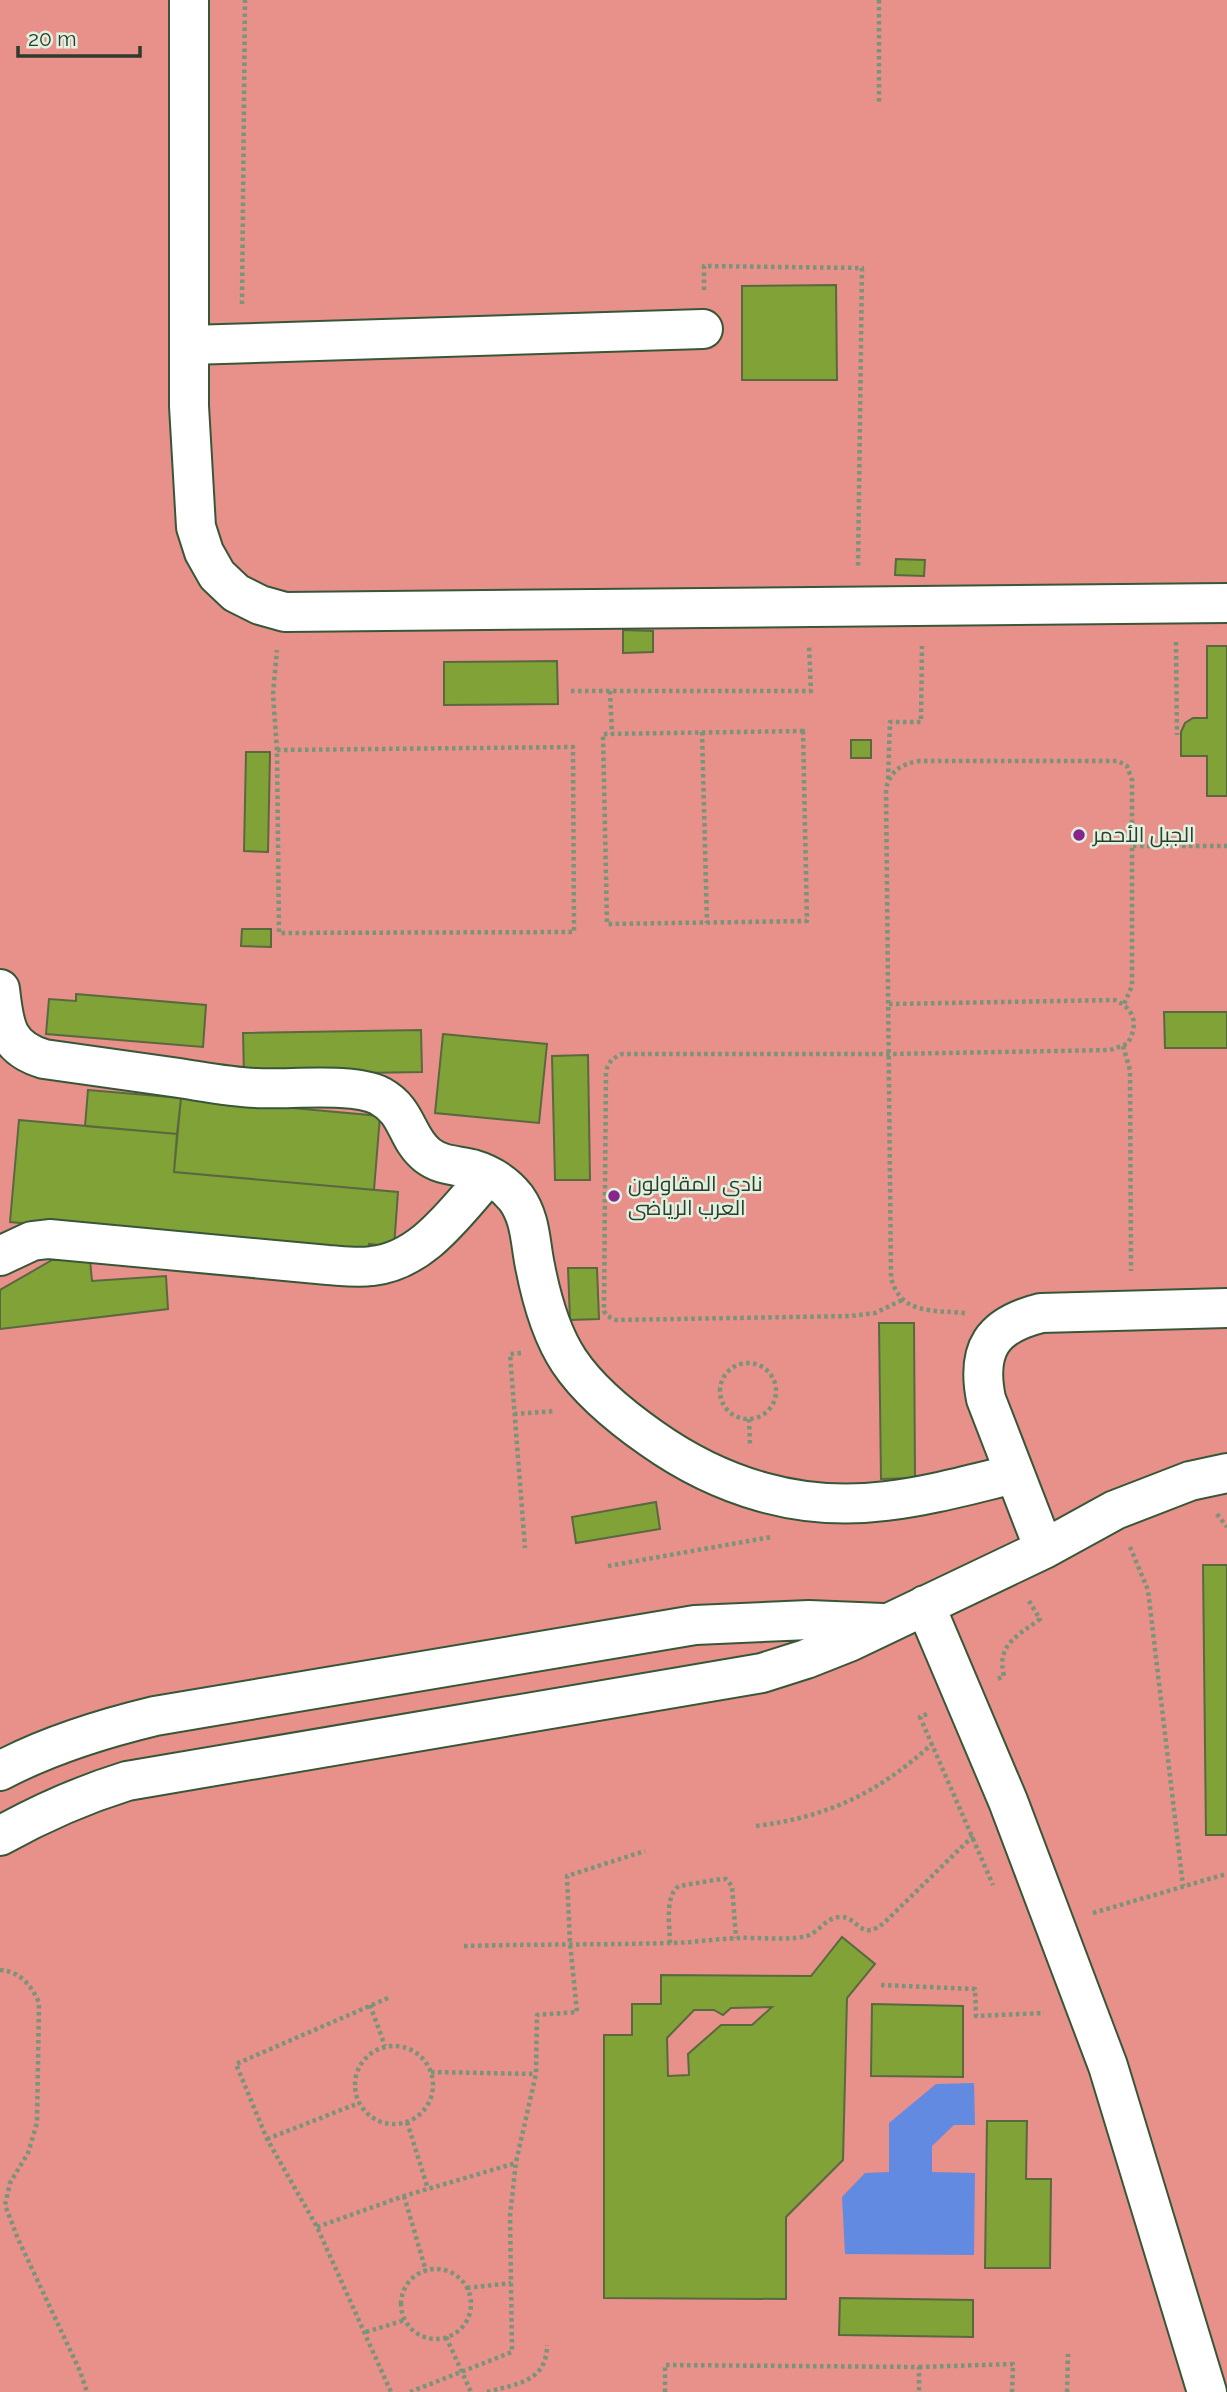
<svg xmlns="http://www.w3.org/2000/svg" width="1227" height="2392" viewBox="0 0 1227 2392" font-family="Raleway,Cairo,sans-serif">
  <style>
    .green { fill: #e8908a }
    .water { fill: #638ae1 }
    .building { fill: #81a237; stroke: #5a6840; stroke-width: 2; fill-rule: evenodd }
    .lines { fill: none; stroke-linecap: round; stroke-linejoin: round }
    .minor-casing { stroke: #375738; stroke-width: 42 }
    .path { stroke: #799479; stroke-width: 4.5; stroke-dasharray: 3.5 3.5; stroke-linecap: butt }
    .minor { stroke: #fff; stroke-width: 38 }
    .poi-dot { fill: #86258e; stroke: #e0f2df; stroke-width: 2.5 }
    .labels { text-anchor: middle; stroke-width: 5; stroke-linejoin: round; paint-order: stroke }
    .poi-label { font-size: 21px; fill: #2d3b2d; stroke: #e0f2df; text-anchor: start }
  </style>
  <rect width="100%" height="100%" fill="#b3d7b2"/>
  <path class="green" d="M 0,0 L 1227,0 L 1227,2392 L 0,2392 Z"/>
  <path class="water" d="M 974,2083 L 975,2125 L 954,2125 L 932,2146 L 932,2172 L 975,2173 L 974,2255 L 845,2254 L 842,2197 L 865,2173 L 889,2172 L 889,2123 L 936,2084 Z"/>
  <path class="building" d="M 836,285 L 837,380 L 742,380 L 742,286 Z
    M 896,559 L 925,560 L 924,576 L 895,575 Z
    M 623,630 L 653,631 L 653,652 L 623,653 Z
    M 1207,646 L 1227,646 L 1227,796 L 1207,796 L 1207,756 L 1181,756 L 1181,732 L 1185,723 L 1193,718 L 1207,718 Z
    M 557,661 L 558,704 L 444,705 L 444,662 Z
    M 851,740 L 871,740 L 871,758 L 851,758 Z
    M 246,752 L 270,752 L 268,852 L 244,851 Z
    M 242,929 L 271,929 L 271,947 L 241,946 Z
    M 76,994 L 206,1005 L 203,1047 L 46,1034 L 49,999 L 76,1001 Z
    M 1164,1012 L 1227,1012 L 1227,1048 L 1165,1048 Z
    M 421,1030 L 422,1072 L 244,1075 L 243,1033 Z
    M 443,1034 L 547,1044 L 539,1123 L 435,1113 Z
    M 588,1055 L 590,1180 L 555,1180 L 552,1056 Z
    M 88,1090 L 181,1098 L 177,1134 L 85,1126 Z
    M 181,1098 L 380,1116 L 374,1190 L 174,1172 Z
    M 19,1120 L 177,1134 L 174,1172 L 398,1192 L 394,1247 L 369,1244 L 369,1254 L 10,1222 Z
    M 52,1260 L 90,1260 L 92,1281 L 166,1276 L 168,1309 L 0,1329 L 0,1290 Z
    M 568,1268 L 597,1268 L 599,1319 L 570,1320 Z
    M 879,1323 L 914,1323 L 915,1478 L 881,1479 Z
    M 656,1502 L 660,1529 L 576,1543 L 572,1517 Z
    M 1203,1565 L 1227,1565 L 1227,1835 L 1206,1835 Z
    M 842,1937 L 875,1964 L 847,1998 L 843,2160 L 786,2217 L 786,2299 L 604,2298 L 604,2035 L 632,2035 L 632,2004 L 661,2004 L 661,1975 L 811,1976 ZM 772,2007 L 752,2025 L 721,2025 L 688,2054 L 689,2075 L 668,2076 L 667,2038 L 694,2010 L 714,2010 L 723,2015 L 731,2008 Z
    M 872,2004 L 963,2006 L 963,2077 L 871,2076 Z
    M 987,2121 L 1027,2121 L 1026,2179 L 1051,2179 L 1050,2268 L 985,2268 Z
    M 840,2298 L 973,2300 L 973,2337 L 839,2335 Z"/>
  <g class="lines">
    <defs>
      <path id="minor" d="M 189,0 L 189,406 L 196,527 L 204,552 L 217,575 L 236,593 L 260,605 L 285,612 L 1227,603
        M 189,345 L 703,329
        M 0,989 C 4,1025 6,1048 44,1059 C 89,1065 134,1072 179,1078 C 205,1082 230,1087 256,1088 C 288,1090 353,1082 380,1096 C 409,1112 405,1137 427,1155 C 441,1166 456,1165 472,1169 C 489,1174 505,1184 516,1198 C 531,1219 530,1242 535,1266 C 541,1297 551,1334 569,1361 C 589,1391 621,1417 651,1438 C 720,1487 800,1512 886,1501 C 929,1496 972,1484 1014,1474
        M 0,1256 L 32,1241 L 49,1239 L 328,1265 C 343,1266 357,1268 372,1266 C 423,1261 456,1211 488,1176
        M 1044,1549 L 986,1399 C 976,1349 992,1325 1041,1313 L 1227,1308
        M 925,1605 L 1008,1801 L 1108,2066 L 1207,2392
        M 0,1771 C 49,1745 101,1729 155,1716 L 695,1625 L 809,1620 L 883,1623
        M 0,1836 C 41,1813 82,1795 127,1781 L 762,1673 L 806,1659 L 849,1642 L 1044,1549 L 1115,1510 L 1190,1481 L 1227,1473"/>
    </defs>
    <use href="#minor" class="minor-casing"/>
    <path class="path" d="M 879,0 L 879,103
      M 704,290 L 704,266 L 862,268 L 858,568
      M 242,304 L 245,0
      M 1176,642 L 1177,735
      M 571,691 L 811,691 L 809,645
      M 610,691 L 612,734
      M 803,731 L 807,921 L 607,924 L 603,734 Z
      M 702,732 L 707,923
      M 277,750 L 573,747 L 574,932 L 279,933 L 277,750 L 273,694 L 277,650
      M 888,779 L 890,722 L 921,722 L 922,646
      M 1133,846 L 1227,846
      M 889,1004 L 1115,1000 C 1135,1009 1139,1026 1127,1044 L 1110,1050 L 890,1054 L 622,1054 C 613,1058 609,1061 606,1071 L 604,1311 L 607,1316 L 616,1320 L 851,1316 L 875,1313 L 902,1300
      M 1123,1046 L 1130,1070 L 1131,1271
      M 965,1313 C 933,1310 901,1315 891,1278 L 886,789 C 890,771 901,764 919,761 L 1118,761 L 1127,766 L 1132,780 L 1132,986 L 1124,1004
      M 521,1353 L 510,1354 L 525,1548
      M720 1391a28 28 0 1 1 56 0a28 28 0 1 1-56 0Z
      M 514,1414 L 555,1411
      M 749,1419 L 750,1445
      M 1217,1514 L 1227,1527
      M 1130,1547 L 1148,1590 L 1183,1886
      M 608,1566 L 771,1537
      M 998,1679 L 1004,1676 C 996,1644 1018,1636 1040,1619 L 1029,1601
      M 927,1714 L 920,1717 L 993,1885
      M 756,1826 C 828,1817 878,1793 932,1744
      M 1093,1913 L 1226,1874
      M 670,1943 C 670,1927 664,1896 679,1886 L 721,1879 L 726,1879 L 732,1886 L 736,1938
      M 464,1946 C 532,1944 600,1945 668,1943 C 691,1943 714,1939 737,1938 C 758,1937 788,1941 807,1936 C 819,1932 826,1918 839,1917 C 859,1915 859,1944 885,1922 L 973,1836
      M 0,1970 C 20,1971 32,1986 39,2003 L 37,2123 L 28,2153 L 10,2183 L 5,2205 L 18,2239 L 80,2371 L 87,2392
      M 881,1985 L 975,1989 L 976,2016 L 1044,2013
      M 388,1998 L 236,2064 L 267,2139 L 317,2227 L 391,2392
      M 370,2005 L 385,2046
      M355 2085a39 39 0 1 1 78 0a39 39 0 1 1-78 0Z
      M 431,2072 L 536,2074
      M 407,2122 L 428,2189
      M 267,2139 L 359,2103
      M 404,2196 L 426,2271
      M 317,2227 L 404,2196 L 516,2163
      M401 2304a35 35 0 1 1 70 0a35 35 0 1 1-70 0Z
      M 467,2288 L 511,2283
      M 366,2332 L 405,2320
      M 446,2337 L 471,2392
      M 919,2367 L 1013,2364 L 1012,2392
      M 410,2392 L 512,2352 L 510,2216 L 516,2162 L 536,2074 L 537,2015 L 577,2012 L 570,1943 L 567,1876 L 645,1851
      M 487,2392 C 516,2384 547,2382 547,2345
      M 665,2392 L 665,2365 L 919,2367 L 919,2392
      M 1067,2392 L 1068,2354"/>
    <use href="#minor" class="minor"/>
  </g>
  <g class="poi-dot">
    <circle cx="1079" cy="835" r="7"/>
    <circle cx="614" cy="1196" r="7"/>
  </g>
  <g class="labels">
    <g class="poi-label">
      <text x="1093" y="842">الجبل الأحمر</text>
      <text x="628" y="1191">نادى المقاولون<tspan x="628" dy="24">العرب الرياضى</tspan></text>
    </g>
  </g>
  <path d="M18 46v10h122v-10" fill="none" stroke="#2d3b2d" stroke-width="3.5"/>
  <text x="28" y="46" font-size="21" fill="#2d3b2d" stroke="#e0f2df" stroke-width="5" paint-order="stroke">20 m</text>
</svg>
